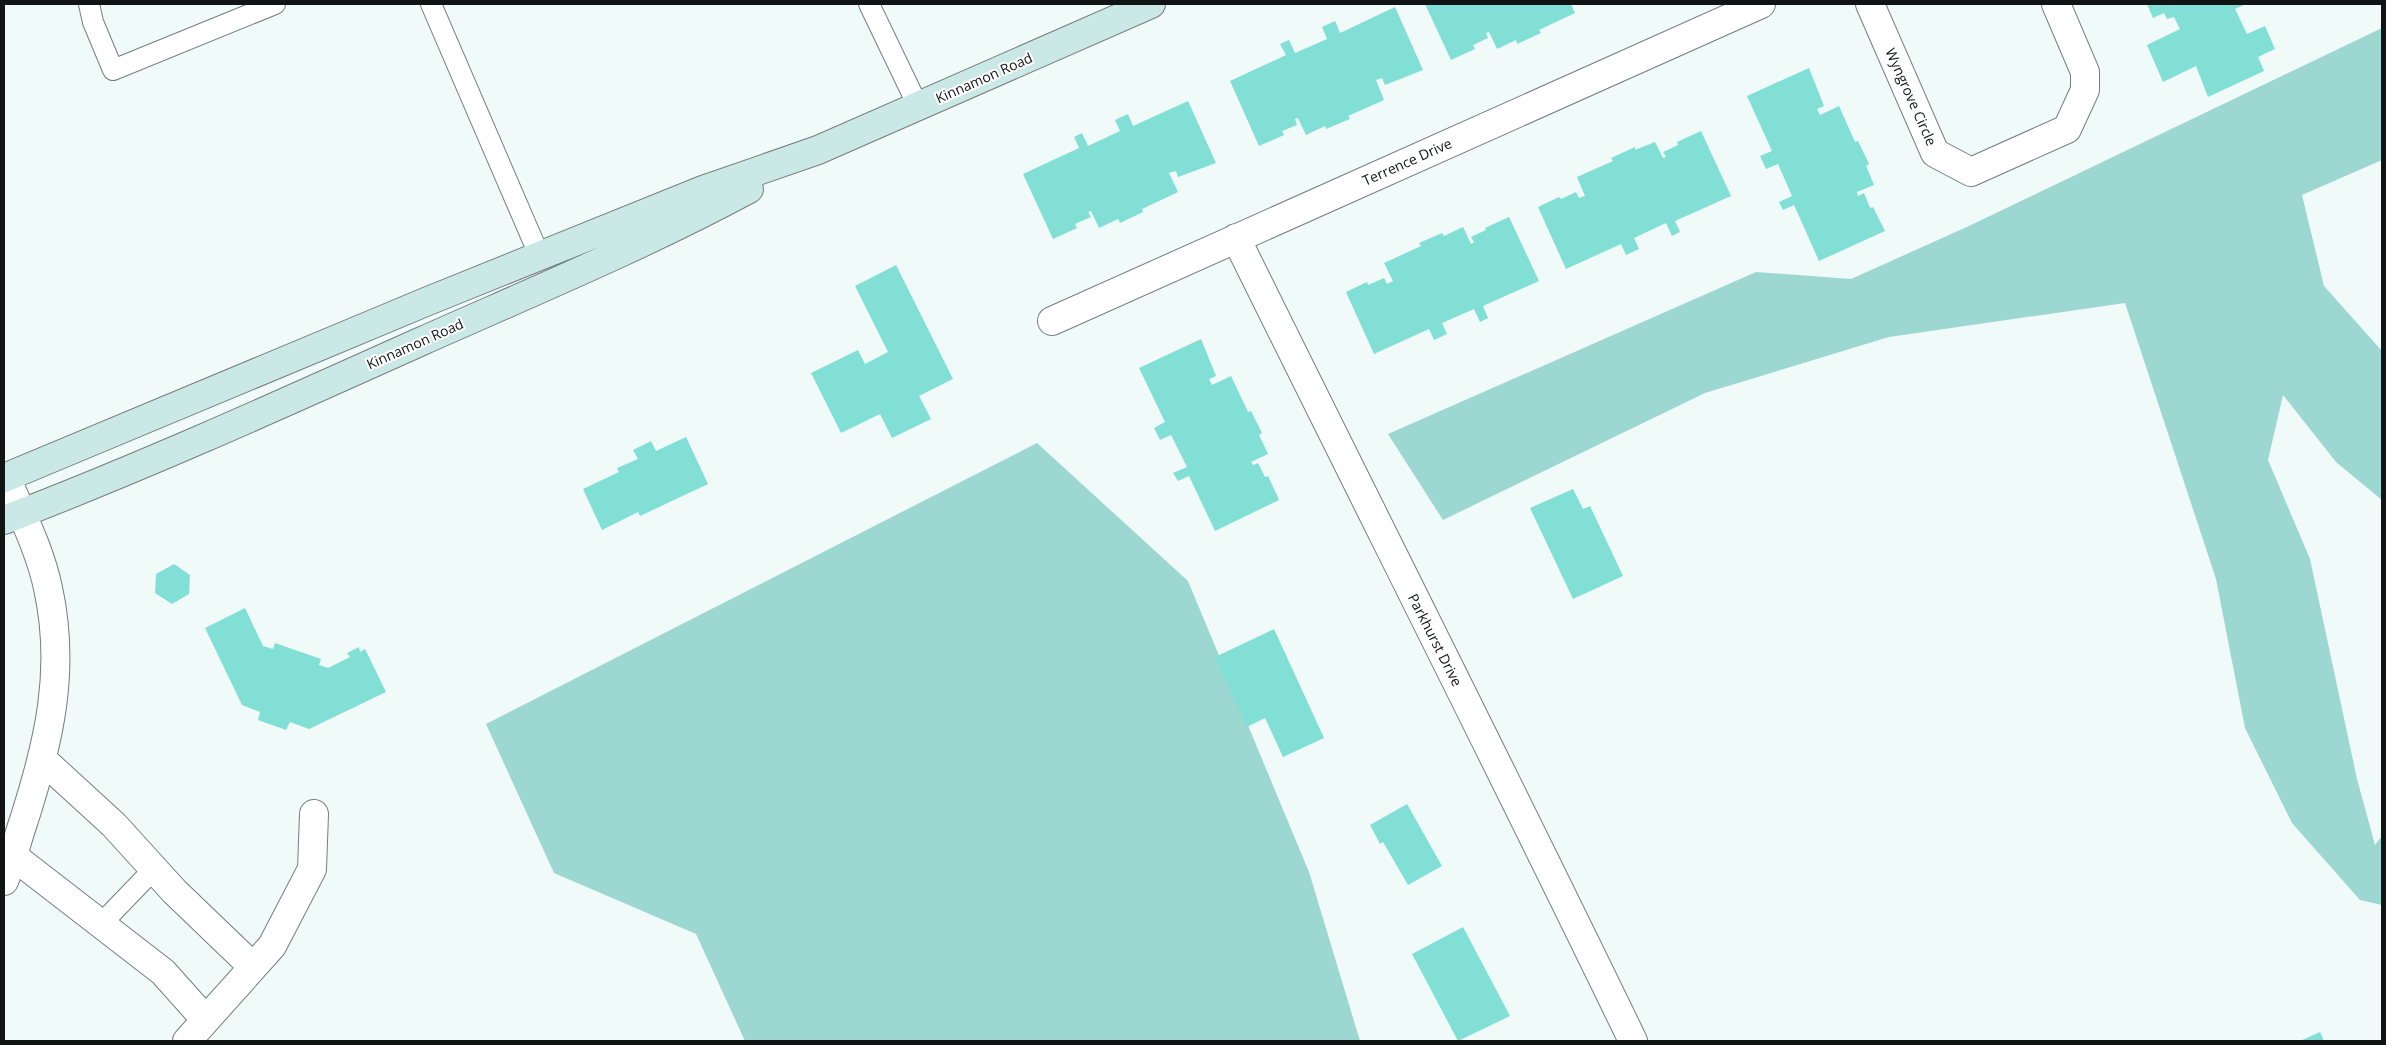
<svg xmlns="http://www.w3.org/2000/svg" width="2386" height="1045" viewBox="0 0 2386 1045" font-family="'Open Sans',sans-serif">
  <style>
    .green { fill: #9dd7d1 }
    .building { fill: #81dfd6 }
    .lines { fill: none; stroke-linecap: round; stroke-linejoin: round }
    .service-casing { stroke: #757e7d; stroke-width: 22 }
    .minor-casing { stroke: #757e7d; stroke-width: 30 }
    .secondary-casing { stroke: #757e7d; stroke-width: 30 }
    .service { stroke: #fff; stroke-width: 20 }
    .minor { stroke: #fff; stroke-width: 28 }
    .secondary { stroke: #cae8e6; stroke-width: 28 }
    .labels { text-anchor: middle; stroke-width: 4; stroke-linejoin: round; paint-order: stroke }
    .street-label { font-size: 14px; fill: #101414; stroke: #fff }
  </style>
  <rect width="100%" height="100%" fill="#effaf9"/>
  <path class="green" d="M 2382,28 L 2382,160 L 2302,195 L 2324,286 L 2382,351 L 2382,500 L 2336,462 L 2283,395 L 2268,460 L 2310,559 L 2357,779 L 2375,845 L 2382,836 L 2382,905 L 2360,900 L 2292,823 L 2245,728 L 2216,579 L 2125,303 L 1889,337 L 1705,393 L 1443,520 L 1388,434 L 1756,272 L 1851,279 L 1969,226 Z
    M 1037,443 L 1188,581 L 1309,872 L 1360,1041 L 745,1041 L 696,934 L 554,873 L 486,724 Z"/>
  <path class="building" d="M 1425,4 L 1571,4 L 1575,13 L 1539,30 L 1541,33 L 1517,44 L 1516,40 L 1497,49 L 1489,32 L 1486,33 L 1488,38 L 1473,45 L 1475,49 L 1451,60 Z
    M 2147,4 L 2246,4 L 2235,9 L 2247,34 L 2265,26 L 2275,49 L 2258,57 L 2264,71 L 2208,97 L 2196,66 L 2163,82 L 2147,45 L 2180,29 L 2174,17 L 2167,19 L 2164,13 L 2153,18 Z
    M 1395,7 L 1423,70 L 1385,85 L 1382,78 L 1376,80 L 1384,100 L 1348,116 L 1350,119 L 1326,129 L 1325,126 L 1306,135 L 1298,118 L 1295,119 L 1297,125 L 1282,131 L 1284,135 L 1259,146 L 1230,81 L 1286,55 L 1280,44 L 1289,40 L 1295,53 L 1327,39 L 1322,27 L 1335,21 L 1340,33 Z
    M 1809,68 L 1824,106 L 1817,109 L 1820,115 L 1839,106 L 1855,142 L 1858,141 L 1869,164 L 1866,166 L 1874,185 L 1857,192 L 1858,196 L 1864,193 L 1870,208 L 1873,207 L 1885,231 L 1819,261 L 1794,205 L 1783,210 L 1779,202 L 1792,196 L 1778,164 L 1766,169 L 1760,156 L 1772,151 L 1747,96 Z
    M 1188,101 L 1216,163 L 1178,177 L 1176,171 L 1169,173 L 1178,192 L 1142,209 L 1143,212 L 1120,223 L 1118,219 L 1099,228 L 1091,211 L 1088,212 L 1091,217 L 1075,224 L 1077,228 L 1053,239 L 1023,174 L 1079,148 L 1074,137 L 1082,133 L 1088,146 L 1120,131 L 1115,120 L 1128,114 L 1133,126 Z
    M 1701,131 L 1731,196 L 1675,221 L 1680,232 L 1672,236 L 1666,223 L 1634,238 L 1639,249 L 1626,255 L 1621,244 L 1566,269 L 1538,207 L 1559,197 L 1561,199 L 1576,192 L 1579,198 L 1585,196 L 1577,177 L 1613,161 L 1611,158 L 1635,147 L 1635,150 L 1655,142 L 1663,158 L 1666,157 L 1663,152 L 1678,145 L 1677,142 Z
    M 1509,217 L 1539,281 L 1483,306 L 1488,318 L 1480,322 L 1474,309 L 1442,323 L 1447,334 L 1434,340 L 1429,329 L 1374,354 L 1346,292 L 1367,282 L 1368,285 L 1384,278 L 1387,284 L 1393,281 L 1384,263 L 1421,246 L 1419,243 L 1442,233 L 1444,236 L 1463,227 L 1471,244 L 1474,242 L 1471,237 L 1486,230 L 1485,228 Z
    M 896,265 L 953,379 L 919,396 L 931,419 L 892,438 L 880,414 L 841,433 L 811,373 L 858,350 L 865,364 L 888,352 L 855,286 Z
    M 1201,339 L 1216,376 L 1209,379 L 1212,385 L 1231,376 L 1248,412 L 1251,411 L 1262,433 L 1259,435 L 1268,454 L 1251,462 L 1253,465 L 1258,463 L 1265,477 L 1268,476 L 1279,500 L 1215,531 L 1189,476 L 1178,481 L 1173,473 L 1187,467 L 1171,435 L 1160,440 L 1154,428 L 1165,422 L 1139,368 Z
    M 686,437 L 708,484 L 640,516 L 638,512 L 602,530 L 583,489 L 619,472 L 617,468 L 638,459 L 633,450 L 651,441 L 656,451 Z
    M 1573,489 L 1583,509 L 1590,506 L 1623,576 L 1573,599 L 1530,508 Z
    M 174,564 L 190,575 L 189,594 L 172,604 L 155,593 L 156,574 Z
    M 245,608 L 263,646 L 273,649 L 275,643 L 321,659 L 319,665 L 328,668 L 350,657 L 347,653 L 359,647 L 360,652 L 365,649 L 386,692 L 309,729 L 290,722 L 286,730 L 258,720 L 260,712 L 242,705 L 205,628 Z
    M 1274,629 L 1324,738 L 1283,757 L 1265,718 L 1247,727 L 1215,657 Z
    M 1407,804 L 1442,866 L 1408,885 L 1383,842 L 1380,844 L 1370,825 Z
    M 1463,927 L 1510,1016 L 1458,1041 L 1412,954 Z
    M 2320,1032 L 2324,1041 L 2300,1041 Z"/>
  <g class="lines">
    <defs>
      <path id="service" d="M 89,4 L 93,22 L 113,70 L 275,4
        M 431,4 L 540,257
        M 869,4 L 918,106
        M 101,924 L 154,869"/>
      <path id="minor" d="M 1870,4 L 1935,153 L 1971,172 L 2067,129 L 2085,90 L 2085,72 L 2056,4
        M 1236,238 C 1368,506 1503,772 1633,1041
        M 1052,321 L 1761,4
        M 43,760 L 114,825 L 174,891 L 253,967
        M 13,856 L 163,972 L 205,1019
        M 4,881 C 12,862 17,840 24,820 C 49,742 66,670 48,588 C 40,550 21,513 6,477
        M 187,1041 L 272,946 L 312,869 L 314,814"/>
      <path id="secondary" d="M 4,478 L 428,301 L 703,190 L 818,150 L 1151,4
        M 4,520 C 145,466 284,403 422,341 C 532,292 643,246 749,189"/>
    </defs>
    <use href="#service" class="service-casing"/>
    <use href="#minor" class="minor-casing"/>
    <use href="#secondary" class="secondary-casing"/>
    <use href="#service" class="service"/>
    <use href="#minor" class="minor"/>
    <use href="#secondary" class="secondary"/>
  </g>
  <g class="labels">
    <g class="street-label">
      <text transform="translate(984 78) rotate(-24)" y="5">Kinnamon Road</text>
      <text transform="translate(1911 97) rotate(66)" y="5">Wyngrove Circle</text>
      <text transform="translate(1407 162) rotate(-24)" y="5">Terrence Drive</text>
      <text transform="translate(415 344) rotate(-24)" y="5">Kinnamon Road</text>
      <text transform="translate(1435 640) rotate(63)" y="5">Parkhurst Drive</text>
    </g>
  </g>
  <rect width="2386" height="1045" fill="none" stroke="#101414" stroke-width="10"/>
</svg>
